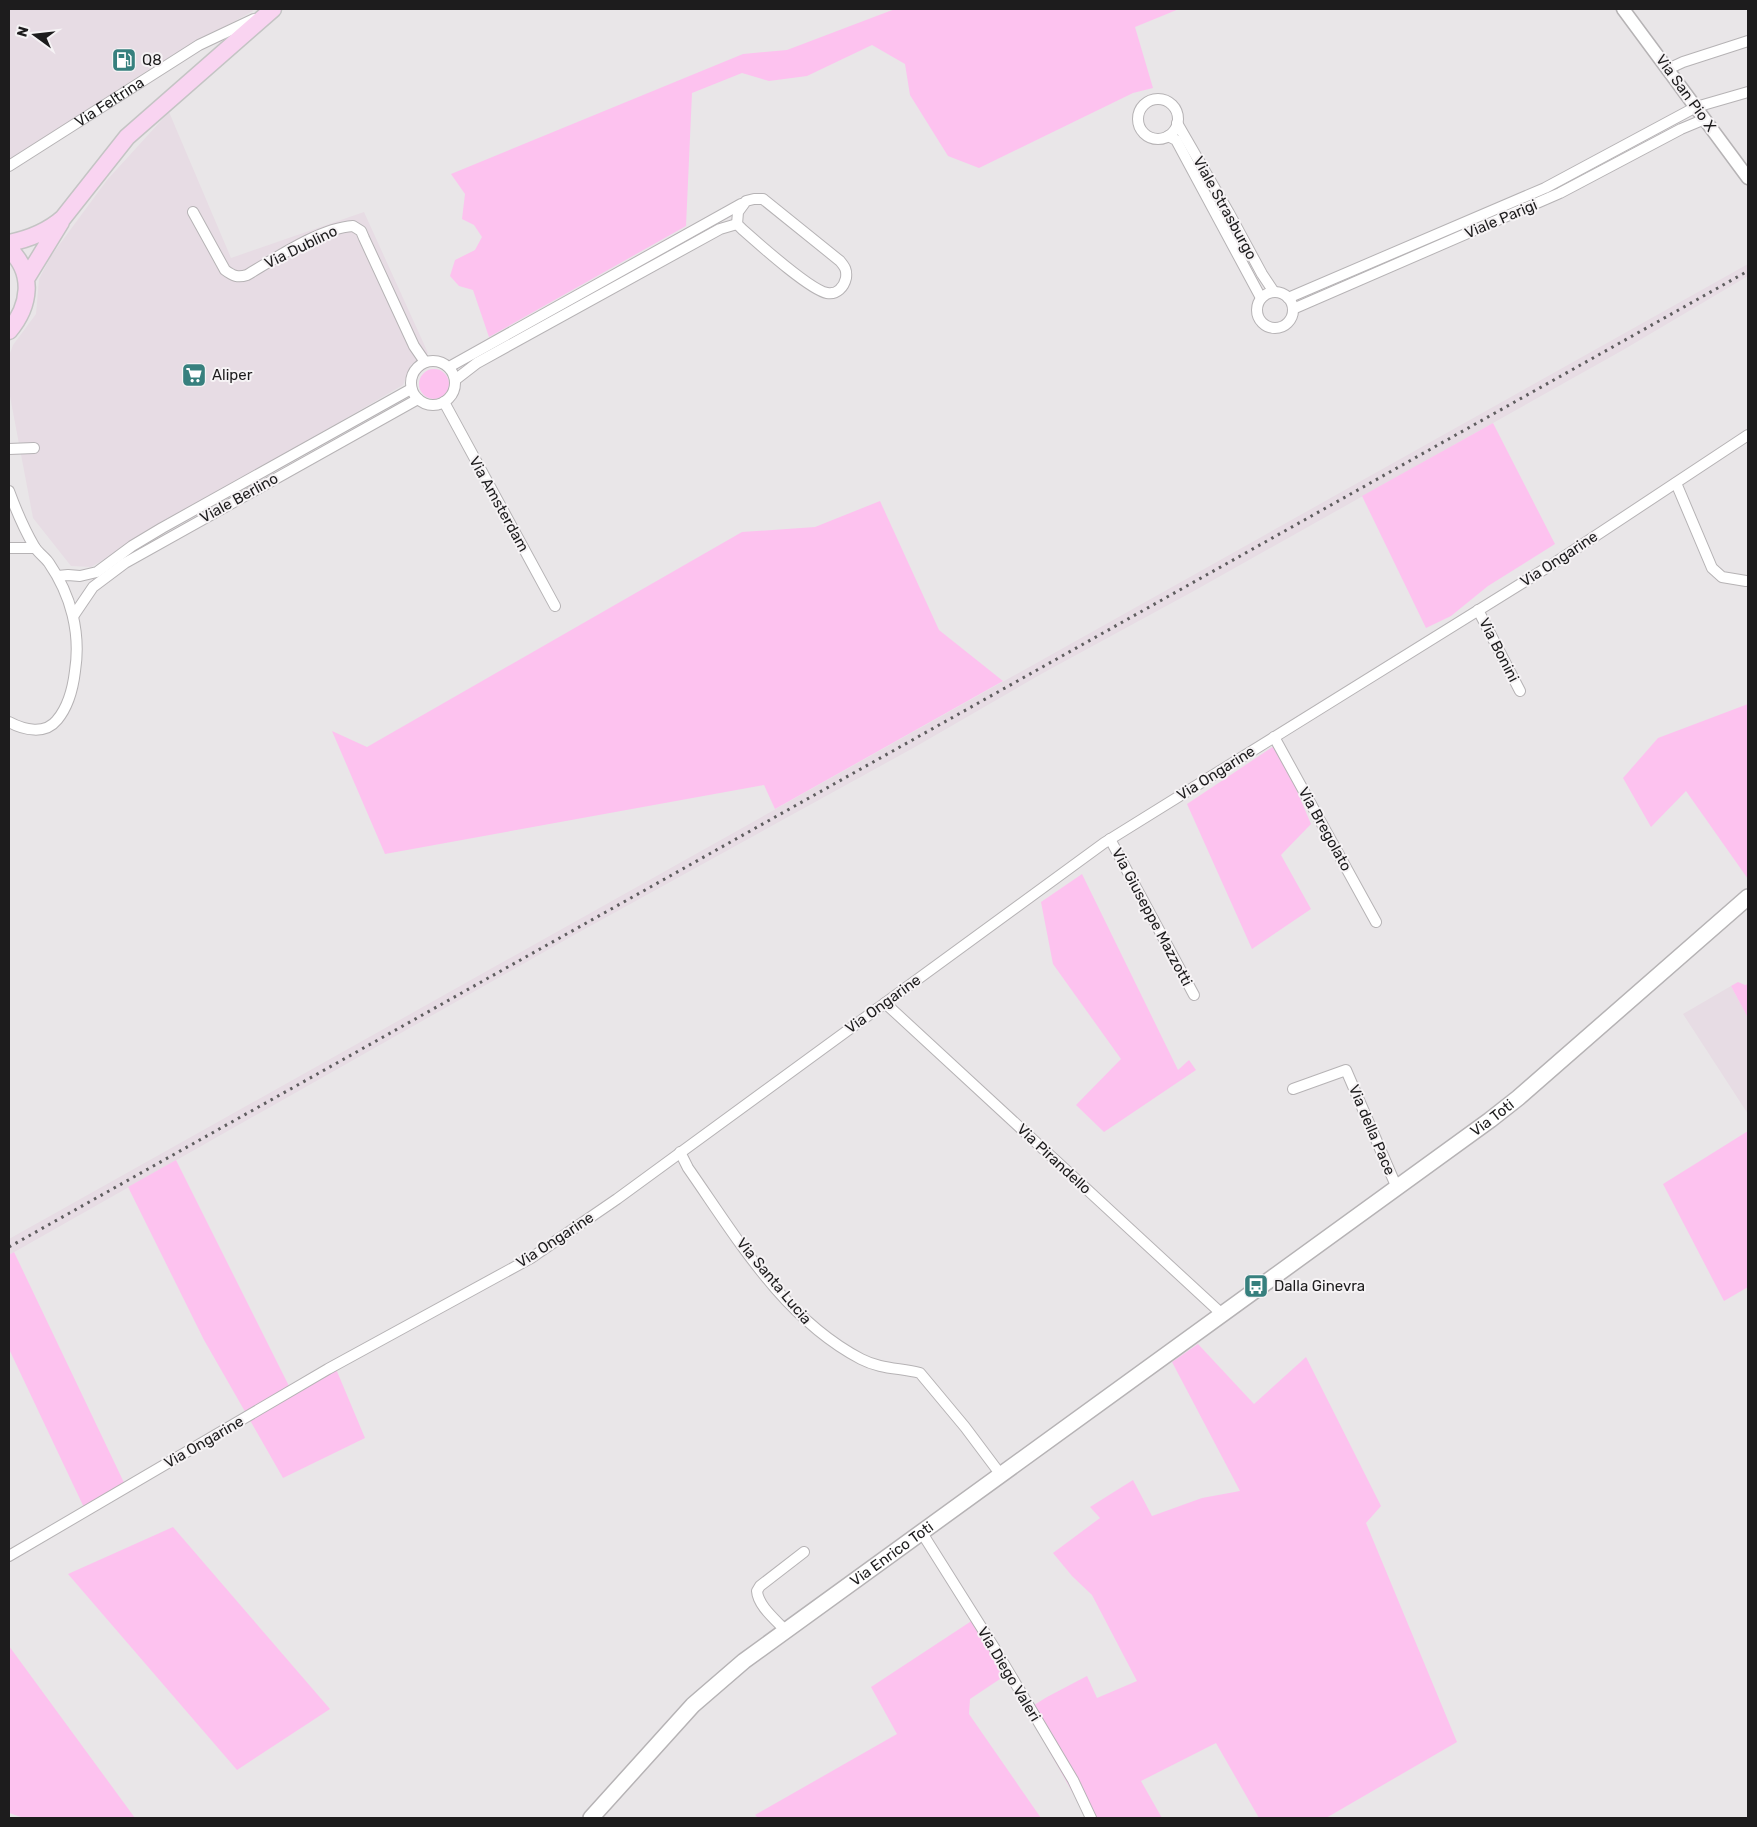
<svg xmlns="http://www.w3.org/2000/svg" width="1757" height="1827" viewBox="0 0 1757 1827" font-family="Rubik,sans-serif">
  <style>
    .built { fill: #e7dce4 }
    .green { fill: #fdc2ef }
    .lines { fill: none; stroke-linecap: round; stroke-linejoin: round }
    .minor-casing { stroke: #b6b3b5; stroke-width: 12 }
    .tertiary-casing { stroke: #b6b3b5; stroke-width: 15 }
    .secondary-casing { stroke: #b6b3b5; stroke-width: 18 }
    .primary-casing { stroke: #c4c4c4; stroke-width: 19 }
    .minor { stroke: #fff; stroke-width: 10 }
    .tertiary { stroke: #fff; stroke-width: 12 }
    .secondary { stroke: #fff; stroke-width: 15 }
    .primary { stroke: #f9d4f1; stroke-width: 16 }
    .rail { stroke: #5f5d5f; stroke-width: 3; stroke-dasharray: 2.5 5; stroke-linecap: butt }
    .labels { text-anchor: middle; stroke-width: 4; stroke-linejoin: round; paint-order: stroke }
    .poi-label { font-size: 15px; fill: #1d1c1d; stroke: #f6f3f5; text-anchor: start }
    .street-label { font-size: 15px; fill: #1d1c1d; stroke: #f6f3f5 }
  </style>
  <rect width="100%" height="100%" fill="#e9e6e8"/>
  <path class="built" d="M 9,9 L 252,9 L 253,11 L 156,65 L 9,160 Z
    M 169,112 L 231,258 L 364,212 L 428,353 L 411,365 L 403,385 L 91,567 L 71,566 L 33,518 L 9,391 L 9,356 L 13,345 L 36,314 L 39,279 L 51,256 L 107,180 Z
    M 1748,264 L 1748,276 L 1623,350 L 1192,592 L 1043,673 L 915,747 L 574,935 L 9,1255 L 9,1239 Z
    M 1731,986 L 1748,1018 L 1748,1114 L 1683,1014 Z"/>
  <path class="green" d="M 895,9 L 1179,9 L 1135,27 L 1153,88 L 1133,93 L 979,168 L 948,156 L 910,95 L 905,64 L 872,45 L 807,76 L 769,81 L 742,73 L 692,93 L 686,226 L 489,337 L 473,290 L 459,286 L 450,276 L 455,260 L 475,250 L 482,237 L 474,225 L 462,219 L 465,194 L 451,174 L 743,54 L 787,50 Z
    M419 384a15 15 0 1 1 30 0a15 15 0 1 1-30 0Z
    M 1493,423 L 1555,544 L 1488,586 L 1451,616 L 1426,628 L 1362,496 Z
    M 880,501 L 939,630 L 1003,681 L 775,809 L 764,785 L 385,854 L 332,731 L 367,747 L 742,532 L 815,527 Z
    M 1748,704 L 1748,879 L 1686,791 L 1651,827 L 1623,778 L 1658,738 Z
    M 1277,744 L 1311,824 L 1281,855 L 1311,909 L 1252,949 L 1187,804 Z
    M 1082,874 L 1178,1070 L 1189,1060 L 1196,1070 L 1104,1132 L 1076,1105 L 1121,1059 L 1053,964 L 1041,902 Z
    M 1738,982 L 1745,985 L 1748,984 L 1748,1018 L 1731,986 Z
    M 1748,1131 L 1748,1287 L 1724,1301 L 1663,1184 Z
    M 176,1160 L 292,1392 L 336,1369 L 365,1438 L 283,1478 L 204,1340 L 128,1187 Z
    M 14,1252 L 128,1491 L 88,1516 L 9,1349 L 9,1255 Z
    M 1198,1344 L 1254,1404 L 1306,1357 L 1381,1506 L 1366,1523 L 1457,1742 L 1326,1818 L 1259,1818 L 1216,1743 L 1141,1781 L 1162,1818 L 1087,1818 L 1026,1710 L 1047,1697 L 1087,1676 L 1097,1698 L 1137,1681 L 1092,1595 L 1072,1576 L 1053,1553 L 1100,1518 L 1090,1507 L 1133,1480 L 1152,1516 L 1202,1498 L 1240,1491 L 1172,1362 Z
    M 173,1527 L 330,1709 L 237,1770 L 68,1574 Z
    M 973,1620 L 1006,1675 L 970,1699 L 969,1714 L 1041,1818 L 758,1818 L 755,1815 L 897,1734 L 871,1687 Z
    M 9,1646 L 135,1818 L 24,1818 L 9,1813 Z"/>
  <g class="lines">
    <defs>
      <g id="minor">
        <path d="M 1668,69 L 1683,62 L 1748,41"/>
        <circle cx="1158" cy="119" r="20"/>
        <path d="M 1177,123 L 1229,213 L 1262,274 L 1274,292"/>
        <path d="M 1168,136 L 1176,140 L 1261,298"/>
        <path id="s1" d="M 9,166 L 199,45 L 254,19"/>
        <path d="M 754,199 L 763,199 L 840,261 C 845,267 847,270 846,278 C 844,287 837,295 827,293 C 810,290 759,244 743,230 L 737,224 L 738,212 L 746,201 Z"/>
        <path d="M 193,212 L 225,270 C 233,276 238,278 247,275 C 276,258 320,228 353,226 L 361,231 L 364,238 L 414,346 L 425,362"/>
        <circle cx="1275" cy="310" r="18"/>
        <path d="M 1288,298 L 1545,188 L 1696,107 L 1748,92"/>
        <path d="M 1293,309 L 1560,193 L 1681,129 L 1705,119"/>
        <circle cx="433" cy="383" r="22"/>
        <path d="M 449,367 L 741,204"/>
        <path d="M 455,380 L 477,363 L 720,229 L 737,224"/>
        <path d="M 444,402 L 555,606"/>
        <path d="M 9,449 L 34,448"/>
        <path d="M 1676,483 L 1712,568 L 1722,577 L 1746,581"/>
        <path d="M 9,491 C 16,510 24,529 34,546 C 38,553 45,557 49,563 C 71,595 81,633 75,671 C 73,688 68,707 57,720 C 45,735 24,730 9,722"/>
        <path d="M 9,548 L 35,548"/>
        <path d="M 58,576 L 68,575 L 80,576 L 97,572 L 132,546 L 162,528 L 411,389"/>
        <path d="M 1478,610 L 1520,691"/>
        <path d="M 74,615 L 93,587 L 125,563 L 418,399"/>
        <path d="M 1274,737 L 1376,922"/>
        <path d="M 1110,839 L 1194,995"/>
        <path d="M 885,1003 L 1223,1315"/>
        <path d="M 1293,1089 L 1346,1070 L 1397,1188"/>
        <path d="M 680,1152 L 688,1168 C 737,1238 783,1318 861,1359 C 880,1369 901,1368 920,1373 L 965,1427 L 1001,1475"/>
        <path d="M 922,1533 L 995,1649 L 1073,1780 L 1091,1818"/>
        <path d="M 9,1556 L 328,1369 L 531,1258 L 617,1199 L 1104,843 L 1556,562 L 1748,435"/>
        <path d="M 786,1631 C 776,1620 758,1606 757,1591 L 760,1586 L 804,1552"/>
      </g>
      <path id="tertiary" d="M 1623,9 L 1748,178"/>
      <g id="secondary">
        <path id="s2" d="M 591,1818 L 693,1705 L 744,1661 L 1490,1120 L 1518,1098 L 1748,897"/>
      </g>
      <path id="primary" d="M 9,243 C 29,239 47,232 63,218 L 127,137 L 273,9
        M 9,249 C 35,273 30,306 9,331
        M 26,279 L 61,222"/>
    </defs>
    <use href="#minor" class="minor-casing"/>
    <use href="#tertiary" class="tertiary-casing"/>
    <use href="#secondary" class="secondary-casing"/>
    <use href="#primary" class="primary-casing"/>
    <use href="#minor" class="minor"/>
    <use href="#tertiary" class="tertiary"/>
    <use href="#secondary" class="secondary"/>
    <use href="#primary" class="primary"/>
    <path class="rail" d="M 9,1247 L 1748,271"/>
  </g>
  <defs>
    <symbol id="fuel-square" viewBox="-11 -11 22 22"><rect x="-9" y="-9" width="18" height="18" rx="4" fill="#37807e" stroke="#f6f3f5"/><path d="M-5.5-6h7V0h2V4h1.3V-2.5L3-4.5l.8-.8L6-3V5H2.5V1h-1V6h-7ZM-4.2-4.7v3.2H.2V-4.7Z" fill="#fff"/></symbol>
    <symbol id="supermarket-square" viewBox="-11 -11 22 22"><rect x="-9" y="-9" width="18" height="18" rx="4" fill="#37807e" stroke="#f6f3f5"/><path d="M-6-5.5h2.5l.6 2H6L4.5 2H-2.5L-4.4-4H-6ZM-1.5 3.2a1.3 1.3 0 1 0 .1 0ZM3 3.2a1.3 1.3 0 1 0 .1 0Z" fill="#fff"/></symbol>
    <symbol id="bus-square" viewBox="-11 -11 22 22"><rect x="-9" y="-9" width="18" height="18" rx="4" fill="#37807e" stroke="#f6f3f5"/><path d="M-5-6H5V4H4V6H2V4H-2V6H-4V4H-5ZM-3.5-4V0h7V-4ZM-3.5 1.2v1.5H-2V1.2ZM2 1.2v1.5H3.5V1.2Z" fill="#fff"/></symbol>
  </defs>
  <g fill-rule="evenodd">
    <use href="#fuel-square" x="110" y="46" width="28" height="28"/>
    <use href="#supermarket-square" x="180" y="361" width="28" height="28"/>
    <use href="#bus-square" x="1242" y="1272" width="28" height="28"/>
  </g>
  <g class="labels">
    <g class="poi-label">
      <text x="142" y="65">Q8</text>
      <text x="212" y="380">Aliper</text>
      <text x="1274" y="1291">Dalla Ginevra</text>
    </g>
    <g class="street-label">
      <text transform="translate(1686 93) rotate(54)" y="5">Via San Pio X</text>
      <text dy="5" stroke="none"><textPath href="#s1" startOffset="119">Via Feltrina</textPath></text>
      <text transform="translate(1225 208) rotate(61)" y="5">Viale Strasburgo</text>
      <text transform="translate(1501 219) rotate(-23)" y="5">Viale Parigi</text>
      <text transform="translate(301 247) rotate(-26)" y="5">Via Dublino</text>
      <text transform="translate(239 498) rotate(-29)" y="5">Viale Berlino</text>
      <text transform="translate(499 504) rotate(61)" y="5">Via Amsterdam</text>
      <text transform="translate(1559 559) rotate(-33)" y="5">Via Ongarine</text>
      <text transform="translate(1499 650) rotate(63)" y="5">Via Bonini</text>
      <text transform="translate(1216 773) rotate(-32)" y="5">Via Ongarine</text>
      <text transform="translate(1325 829) rotate(61)" y="5">Via Bregolato</text>
      <text transform="translate(1152 917) rotate(62)" y="5">Via Giuseppe Mazzotti</text>
      <text transform="translate(883 1004) rotate(-36)" y="5">Via Ongarine</text>
      <text dy="5" stroke="none"><textPath href="#s2" startOffset="1144">Via Toti</textPath></text>
      <text transform="translate(1372 1130) rotate(67)" y="5">Via della Pace</text>
      <text transform="translate(1054 1159) rotate(43)" y="5">Via Pirandello</text>
      <text transform="translate(555 1240) rotate(-33)" y="5">Via Ongarine</text>
      <text transform="translate(774 1281) rotate(50)" y="5">Via Santa Lucia</text>
      <text transform="translate(204 1442) rotate(-30)" y="5">Via Ongarine</text>
      <text dy="5" stroke="none"><textPath href="#s2" startOffset="402">Via Enrico Toti</textPath></text>
      <text transform="translate(1009 1674) rotate(59)" y="5">Via Diego Valeri</text>
    </g>
  </g>
  <rect width="1757" height="1827" fill="none" stroke="#1d1c1d" stroke-width="20"/>
  <g transform="translate(35 35) rotate(285)" stroke="#f6f3f5" stroke-width="4" paint-order="stroke">
  <path d="M0-4L9 19L0 12L-9 19Z" fill="#1d1c1d"/>
  <text y="-8" font-size="14" font-weight="bold" text-anchor="middle" fill="#1d1c1d">N</text>
  </g>
</svg>
